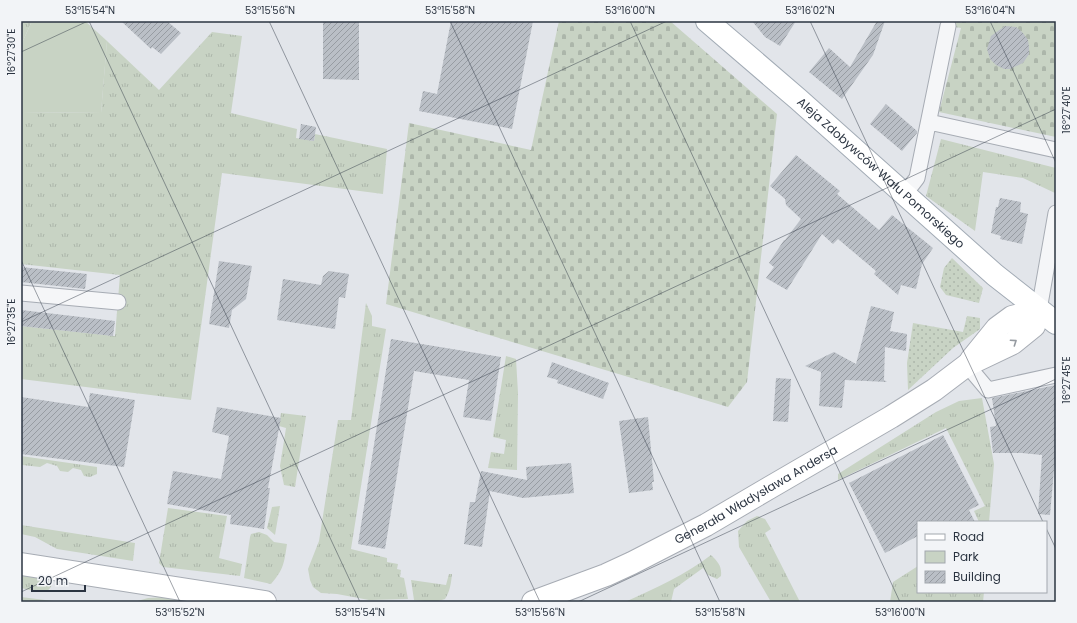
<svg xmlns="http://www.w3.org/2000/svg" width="1077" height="623" viewBox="0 0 1077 623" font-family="Poppins,sans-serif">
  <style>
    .grass { fill: url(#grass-tufts) }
    .cemetery { fill: url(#cemetery-stones) }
    .park { fill: #c8d3c4 }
    .garden { fill: url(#garden-dots) }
    .building { fill: url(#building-hatch) }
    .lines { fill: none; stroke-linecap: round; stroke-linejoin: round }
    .street-casing { stroke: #a7acb4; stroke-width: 17 }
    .secondary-casing { stroke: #a7acb4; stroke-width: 24 }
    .primary-casing { stroke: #a2abb5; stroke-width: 24 }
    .street { stroke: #f5f6f8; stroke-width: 15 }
    .secondary { stroke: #fff; stroke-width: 22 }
    .primary { stroke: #fff; stroke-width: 22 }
    .oneway { stroke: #959aa0 }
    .ticks { fill: none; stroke: #2b3441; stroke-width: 1; stroke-opacity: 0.45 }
    .labels { text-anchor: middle; stroke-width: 3; stroke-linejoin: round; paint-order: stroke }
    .street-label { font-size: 12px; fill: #2b3441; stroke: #f2f4f7 }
    .neatline { fill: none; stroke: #2b3441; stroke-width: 1.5 }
    .ticks-label { font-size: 10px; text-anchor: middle; fill: #2b3441 }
  </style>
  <defs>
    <pattern id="grass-tufts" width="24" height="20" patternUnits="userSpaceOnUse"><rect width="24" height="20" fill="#c8d3c4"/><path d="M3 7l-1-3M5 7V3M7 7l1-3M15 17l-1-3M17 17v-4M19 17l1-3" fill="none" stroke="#acb6aa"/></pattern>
    <pattern id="cemetery-stones" width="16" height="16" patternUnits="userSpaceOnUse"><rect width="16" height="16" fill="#c8d3c4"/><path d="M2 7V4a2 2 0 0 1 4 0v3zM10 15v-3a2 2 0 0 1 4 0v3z" fill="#acb6aa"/></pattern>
    <pattern id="garden-dots" width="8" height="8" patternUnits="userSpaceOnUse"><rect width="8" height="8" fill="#c8d3c4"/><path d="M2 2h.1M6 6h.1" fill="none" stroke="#acb6aa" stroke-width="1.8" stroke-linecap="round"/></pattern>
    <pattern id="building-hatch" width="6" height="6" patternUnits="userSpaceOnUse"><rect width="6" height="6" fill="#babfc6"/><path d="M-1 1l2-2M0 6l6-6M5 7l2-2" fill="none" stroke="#979ca2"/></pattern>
  </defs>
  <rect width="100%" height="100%" fill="#e2e5ea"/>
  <path class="grass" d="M 21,21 L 32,21 L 21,45 Z
    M 212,32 L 242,36 L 231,113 L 297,129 L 296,138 L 314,141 L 315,134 L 387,149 L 383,194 L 222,173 L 191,400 L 21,379 L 21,326 L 115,336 L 120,275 L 21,264 L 21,112 L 101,113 L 107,41 L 159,90 Z
    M 941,139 L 1056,168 L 1056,186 L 1055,193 L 1023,178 L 983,172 L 975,231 L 926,196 Z
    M 366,303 L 372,316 L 372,326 L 386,329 L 351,549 L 387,558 L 387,562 L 398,564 L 397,569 L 401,570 L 400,577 L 404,578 L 408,599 L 369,600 L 337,594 L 321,593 L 313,587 L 310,580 L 308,569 L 319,541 L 338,420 L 351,420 Z
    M 506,356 L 516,359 L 518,393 L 517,470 L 488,468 L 491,452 L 504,454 L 506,440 L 493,437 Z
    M 982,398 L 994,464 L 989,522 L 979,522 L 974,511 L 985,506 L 946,428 L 838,480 L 838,474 L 936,412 L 959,401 Z
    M 281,413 L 306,416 L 295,487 L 284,485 L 280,466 L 286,428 L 279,426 Z
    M 21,456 L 97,467 L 97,474 L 90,477 L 84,476 L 81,470 L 73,468 L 68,472 L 60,471 L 57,466 L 47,463 L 40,467 L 22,465 Z
    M 280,506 L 275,535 L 267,528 L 272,507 Z
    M 168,508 L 227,516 L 219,558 L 242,564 L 240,576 L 163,567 L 159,563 Z
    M 757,516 L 765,519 L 771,529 L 765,533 L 800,602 L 771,602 L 739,547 L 738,531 L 747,521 Z
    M 21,525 L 135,543 L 133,561 L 57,549 L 35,537 L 21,534 Z
    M 259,532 L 267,535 L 274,542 L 287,544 C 284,563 284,569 271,584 L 244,578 L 250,537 L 251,534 Z
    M 711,555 C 718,562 722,566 721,576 L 717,579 L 708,575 L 703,568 L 674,589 L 671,602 L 625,602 C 656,588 685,575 711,555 Z
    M 918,566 L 918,592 L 984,592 L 983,602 L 890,602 L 893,582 Z
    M 21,572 L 49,581 L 52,583 C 50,598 31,590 21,588 Z
    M 449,574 L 452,574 C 451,584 450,591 445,599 L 435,602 L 414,600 L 411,580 L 446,585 Z
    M 182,596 L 218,602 L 134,602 L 148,598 Z
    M 21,597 L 61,602 L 21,602 Z"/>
  <path class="cemetery" d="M 559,21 L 670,21 L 777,114 L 747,382 L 728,407 L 386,304 L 409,123 L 531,150 Z
    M 941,21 L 1056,21 L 1056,137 L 939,112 L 961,28 L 948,26 Z"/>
  <path class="park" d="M 32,21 L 85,21 L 107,41 L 101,113 L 21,112 L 21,45 Z"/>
  <path class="garden" d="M 952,258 L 983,288 L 979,303 L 946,295 L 940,287 L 944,268 Z
    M 967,316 L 980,318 L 980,329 L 953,348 L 908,390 L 907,363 L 913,323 L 963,332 Z"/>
  <path class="building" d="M 121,21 L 167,21 L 181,33 L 161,54 L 152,47 L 151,49 Z
    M 323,21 L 359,21 L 359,80 L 323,79 Z
    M 451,21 L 533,21 L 512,129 L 419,111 L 423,91 L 437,94 Z
    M 752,21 L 796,21 L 780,46 L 765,37 Z
    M 877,21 L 885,21 L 873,55 L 842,99 L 809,72 L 829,48 L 850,67 Z
    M 1005,26 L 1016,27 L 1023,33 L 1028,40 L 1029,47 L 1029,54 L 1023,63 L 1010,69 L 1004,69 L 996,65 L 990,59 L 987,49 L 991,36 Z
    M 886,104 L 917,131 L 917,133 L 902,151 L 870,124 Z
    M 301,124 L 316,127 L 314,141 L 299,139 Z
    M 796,155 L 840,191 L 837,194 L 879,230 L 892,215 L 933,248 L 922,264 L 916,289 L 901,285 L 898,295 L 874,274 L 876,271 L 838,239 L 833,244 L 822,234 L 787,290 L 766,278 L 774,267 L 769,263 L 784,240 L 785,240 L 801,219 L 786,205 L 785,199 L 770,186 Z
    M 1000,198 L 1021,202 L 1020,212 L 1028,214 L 1022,244 L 1000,239 L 1001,236 L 991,233 L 996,207 L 998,207 Z
    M 219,261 L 252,266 L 246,299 L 232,310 L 229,328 L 209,324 Z
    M 21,267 L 87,274 L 85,289 L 21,282 Z
    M 329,271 L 349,274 L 345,298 L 339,297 L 335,329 L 277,320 L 283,279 L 321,285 L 323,276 Z
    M 871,306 L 894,312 L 890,331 L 907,334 L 906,351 L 885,347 L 884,380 L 887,382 L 845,380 L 842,408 L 819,406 L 821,372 L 805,366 L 834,352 L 856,364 Z
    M 21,310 L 115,321 L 113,336 L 21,326 Z
    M 391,339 L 501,357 L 491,421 L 463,417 L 469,380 L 414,371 L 385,549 L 358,544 Z
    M 552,362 L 609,383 L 603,399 L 557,383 L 558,380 L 547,377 Z
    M 776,378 L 791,379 L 788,422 L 773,421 Z
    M 1056,385 L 1056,459 L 1055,458 L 1050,515 L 1038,514 L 1042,455 L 1022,453 L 993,453 L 990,427 L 996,426 L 992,398 Z
    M 90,393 L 135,400 L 124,467 L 21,454 L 21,397 L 88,407 Z
    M 217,407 L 281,418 L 268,488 L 270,488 L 264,529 L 230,524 L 231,515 L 167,504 L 173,471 L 221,479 L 229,436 L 212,432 Z
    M 648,417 L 654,482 L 652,482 L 653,490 L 629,493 L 619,421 Z
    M 943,435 L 979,505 L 969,510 L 975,522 L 918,522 L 918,536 L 885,553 L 849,483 Z
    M 571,463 L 574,493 L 523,498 L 490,491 L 482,547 L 464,544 L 470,502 L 475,502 L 481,471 L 527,480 L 526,467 Z"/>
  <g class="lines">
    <defs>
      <path id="street" d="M 929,122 L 1056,150
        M 904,195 L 917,178 L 948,26
        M 21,293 L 118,302
        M 1039,310 L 1056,213
        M 967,365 L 988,390 L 1056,375"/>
      <g id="secondary">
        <path d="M 971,360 L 997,328 L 1012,317 L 1039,310"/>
        <path d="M 21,564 L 265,602"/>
        <path id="s1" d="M 533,602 L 606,575 L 632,563 L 706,525 L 769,488 L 891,417 L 934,390 L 967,365 L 1013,343 L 1034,326 L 1039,310"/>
      </g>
      <g id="primary">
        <path id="s2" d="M 707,21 L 798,99 L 995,275 L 1056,323"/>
      </g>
    </defs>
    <use href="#street" class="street-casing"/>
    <use href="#secondary" class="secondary-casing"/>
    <use href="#primary" class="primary-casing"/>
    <use href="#street" class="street"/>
    <use href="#secondary" class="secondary"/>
    <use href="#primary" class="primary"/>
  </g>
  <defs><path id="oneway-chevron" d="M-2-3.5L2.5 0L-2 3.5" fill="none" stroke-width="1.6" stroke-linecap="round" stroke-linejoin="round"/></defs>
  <use class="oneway" href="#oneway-chevron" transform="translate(1014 342) rotate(-34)"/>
  <path class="ticks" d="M 89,21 L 360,602M 269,21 L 540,602M 450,21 L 720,602M 630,21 L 900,602M 810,21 L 1043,522M 990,21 L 1056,163M 21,52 L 88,21M 21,260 L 180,602M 21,322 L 667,21M 1046,528 L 1056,549M 21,592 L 1056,109M 578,602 L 1056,379"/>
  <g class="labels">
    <g class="street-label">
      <text dy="4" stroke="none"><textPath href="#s2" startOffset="231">Aleja Zdobywców Wału Pomorskiego</textPath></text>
      <text dy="4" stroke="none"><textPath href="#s1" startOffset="248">Generała Władysława Andersa</textPath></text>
    </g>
  </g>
  <rect width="1077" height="623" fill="none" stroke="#f2f4f7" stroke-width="44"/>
  <rect x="917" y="521" width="130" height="72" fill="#f2f4f7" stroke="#a2a7ae"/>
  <rect x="925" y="534" width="20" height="6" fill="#ffffff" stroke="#a2a7ae"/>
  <text x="953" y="541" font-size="12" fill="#2b3441">Road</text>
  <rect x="925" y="551" width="20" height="12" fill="#c8d3c4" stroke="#a2a7ae"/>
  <text x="953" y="561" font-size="12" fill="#2b3441">Park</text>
  <rect x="925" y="571" width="20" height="12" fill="url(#building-hatch)" stroke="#a2a7ae"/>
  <text x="953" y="581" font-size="12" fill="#2b3441">Building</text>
  <path d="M32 585v6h53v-6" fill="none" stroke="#2b3441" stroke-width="2"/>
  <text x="38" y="585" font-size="12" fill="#2b3441" stroke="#f2f4f7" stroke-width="3" paint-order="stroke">20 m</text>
  <rect x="22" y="22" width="1033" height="579" class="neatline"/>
  <g class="ticks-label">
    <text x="90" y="14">53°15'54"N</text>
    <text x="270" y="14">53°15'56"N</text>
    <text x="450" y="14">53°15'58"N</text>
    <text x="630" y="14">53°16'00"N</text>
    <text x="810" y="14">53°16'02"N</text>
    <text x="990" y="14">53°16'04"N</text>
    <text transform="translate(11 52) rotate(-90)" y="4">16°27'30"E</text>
    <text transform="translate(1066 110) rotate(-90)" y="4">16°27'40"E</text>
    <text transform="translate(11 322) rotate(-90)" y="4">16°27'35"E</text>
    <text transform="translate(1066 380) rotate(-90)" y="4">16°27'45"E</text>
    <text x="180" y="616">53°15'52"N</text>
    <text x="360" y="616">53°15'54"N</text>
    <text x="540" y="616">53°15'56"N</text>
    <text x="720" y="616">53°15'58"N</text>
    <text x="900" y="616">53°16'00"N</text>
  </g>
</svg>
